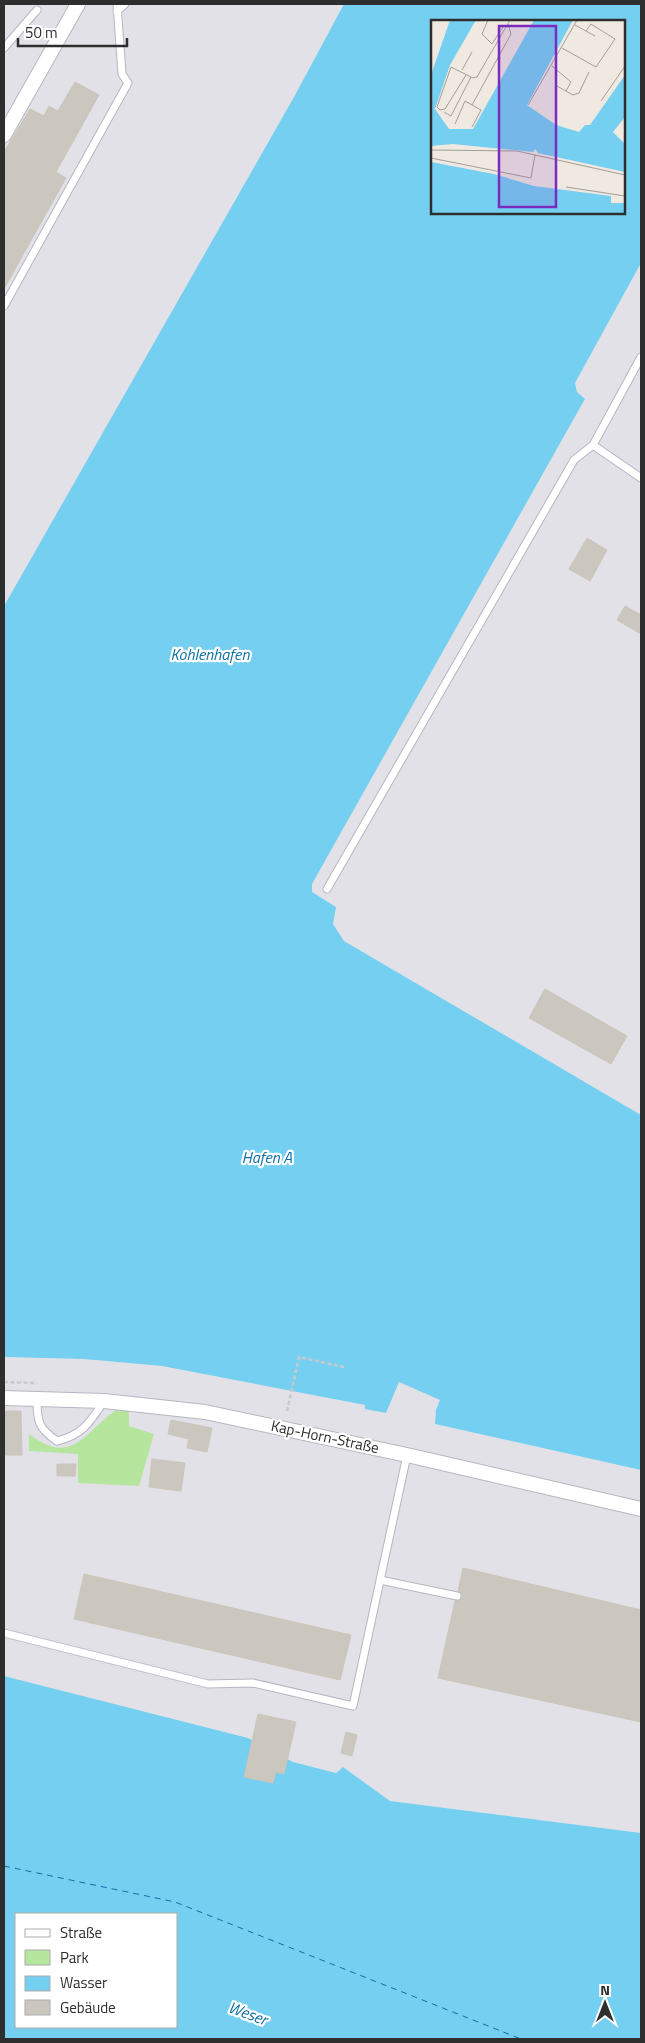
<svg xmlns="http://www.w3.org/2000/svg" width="645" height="2043" viewBox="0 0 645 2043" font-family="'Titillium Web',sans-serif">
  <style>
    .industrial { fill: #e3e1e8 }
    .green { fill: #b6e59e }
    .water { fill: #75cff0; fill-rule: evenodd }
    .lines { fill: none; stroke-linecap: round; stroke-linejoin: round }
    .ferry { stroke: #0d6fa3; stroke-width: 1; stroke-dasharray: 6 5; stroke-linecap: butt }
    .building { fill: #cbc7bf; stroke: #cbc5ba }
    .lane-casing { stroke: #b4b7c1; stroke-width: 9 }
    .street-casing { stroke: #b4b7c1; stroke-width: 16 }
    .path { stroke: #c9c9c9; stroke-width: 2.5; stroke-dasharray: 4 2.5; stroke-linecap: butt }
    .lane { stroke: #fff; stroke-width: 7 }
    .street { stroke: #fff; stroke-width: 14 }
    .labels { text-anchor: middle; stroke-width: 4.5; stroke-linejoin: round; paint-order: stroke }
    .street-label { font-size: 15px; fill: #2e2e2e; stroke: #fff }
    .water-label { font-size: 16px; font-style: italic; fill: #0d6fa3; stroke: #fff }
    .inset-river { fill: none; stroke: #75cff0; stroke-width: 2.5 }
    .inset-road { fill: none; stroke: #a29e99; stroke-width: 1 }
    .view { fill: #7b2cbf; fill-opacity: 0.15; stroke: #7b2cbf; stroke-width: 2.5 }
    .inset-edge { fill: none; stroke: #2e2e2e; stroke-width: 2.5 }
  </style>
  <rect width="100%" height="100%" fill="#efe9e1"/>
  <path class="industrial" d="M 4,4 L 344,4 L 294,97 L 4,606 Z
    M 641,263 L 641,1115 L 344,941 L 312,892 L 312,884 L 585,400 L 577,392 L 575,383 Z
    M 4,1357 L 84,1359 L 162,1366 L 365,1405 L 365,1408 L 385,1413 L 399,1382 L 440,1400 L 436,1410 L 436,1424 L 641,1470 L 641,1833 L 390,1801 L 343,1767 L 337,1773 L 293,1762 L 248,1738 L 4,1676 Z"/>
  <path class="green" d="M 116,1410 L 129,1411 L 129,1426 L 154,1434 L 139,1486 L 78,1483 L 78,1454 L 29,1451 L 29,1434 C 73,1467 83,1433 116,1410 Z"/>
  <path class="water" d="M 344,4 L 641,4 L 641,263 L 575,383 L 577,392 L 585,399 L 312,884 L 312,892 L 336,907 L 333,924 L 344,941 L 641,1115 L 641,1470 L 435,1424 L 436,1410 L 440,1400 L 399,1382 L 386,1413 L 365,1409 L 365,1405 L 162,1366 L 84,1359 L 4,1357 L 4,606 L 294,97 ZM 432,21 L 624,21 L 624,212 L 432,212 Z
    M 4,1676 L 248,1738 L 293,1762 L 336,1773 L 343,1767 L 390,1801 L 641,1833 L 641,2039 L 4,2039 ZM 16,1914 L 176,1914 L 176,2027 L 16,2027 Z"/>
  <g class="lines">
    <path class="ferry" d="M 4,1866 L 175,1902 L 521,2039"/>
  </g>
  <path class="building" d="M 75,82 L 99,95 L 56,172 L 66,178 L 4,289 L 4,152 L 30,109 L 44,116 L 49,106 L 58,111 Z
    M 587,538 L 607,550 L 590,581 L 569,569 Z
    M 625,606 L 641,615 L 641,634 L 617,620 Z
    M 545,989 L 627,1036 L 611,1064 L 529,1018 Z
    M 4,1411 L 21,1411 L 22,1455 L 4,1455 Z
    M 171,1420 L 212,1428 L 207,1452 L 187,1448 L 189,1439 L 168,1434 Z
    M 152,1459 L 185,1463 L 181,1491 L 149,1487 Z
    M 57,1464 L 76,1464 L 75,1476 L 57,1476 Z
    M 463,1568 L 641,1610 L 641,1722 L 438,1678 L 455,1601 L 462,1598 L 462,1594 L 458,1591 Z
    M 84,1574 L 351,1635 L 340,1680 L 74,1619 Z
    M 258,1714 L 296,1722 L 284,1774 L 276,1772 L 273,1783 L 244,1777 Z
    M 346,1732 L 357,1735 L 352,1756 L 341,1753 Z"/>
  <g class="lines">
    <defs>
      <path id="lane" d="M 117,11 L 125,4
        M 4,48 L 37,10
        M 4,306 L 128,83 L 122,74 L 117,4
        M 593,445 L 641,478
        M 327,889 L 574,460 L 593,445 L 641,357
        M 37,1399 C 37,1421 38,1428 57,1441 C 83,1435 90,1422 104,1401
        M 380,1580 L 457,1596
        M 4,1633 L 208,1684 L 253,1683 L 353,1706 L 407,1455"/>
      <path id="street" d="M 4,135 L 78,4
        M 4,1398 L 104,1401 L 205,1412 L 407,1455 L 641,1509"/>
    </defs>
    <use href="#lane" class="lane-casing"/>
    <use href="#street" class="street-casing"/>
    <path class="path" d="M 4,1382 L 37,1383
      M 287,1411 L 299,1357 L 344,1367"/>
    <use href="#lane" class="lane"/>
    <use href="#street" class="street"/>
  </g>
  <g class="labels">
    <g class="street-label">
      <text transform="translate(325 1437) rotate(12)" y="5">Kap-Horn-Straße</text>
    </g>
    <g class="water-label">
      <text x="210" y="660">Kohlenhafen</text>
      <text x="267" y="1163">Hafen A</text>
      <text transform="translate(248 2013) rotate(20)" y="6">Weser</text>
    </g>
  </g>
  <g transform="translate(431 20)">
    <rect width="194" height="194" fill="#efe9e1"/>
    <path d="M 19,0 L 45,0 L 19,45 L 4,89 L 18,109 L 42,109 L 103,0 L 142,0 L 96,85 L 125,105 L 148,112 L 154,105 L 159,105 L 194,55 L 194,97 L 182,112 L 194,124 L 194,152 L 107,133 L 104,129 L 102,132 L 22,124 L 0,126 L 0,55 ZM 0,142 L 63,154 L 103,166 L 180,176 L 180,183 L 194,183 L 194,194 L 0,194 Z" fill="#75cff0"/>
    <path class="inset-river" d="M 0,157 L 84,175 L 131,194"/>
    <path class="inset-road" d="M 57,0 L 51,14 L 61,24 L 72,7M 144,5 L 164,16M 131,28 L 165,47 L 184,19 L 160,4 L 155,11M 121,46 L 140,62 L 135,71M 31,50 L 41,32M 35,55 L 14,89 L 9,90 L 6,87 L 20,47 L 42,58 L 46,57 L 79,0M 126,66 L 142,75 L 148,73 L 158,52M 170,81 L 194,46M 41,85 L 80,14 L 77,4M 97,85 L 146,0M 13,92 L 20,96 L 40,57M 24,104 L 34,81 L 50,90 L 41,107M 0,130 L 86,131 L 194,155M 0,138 L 100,158 L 104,135M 135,167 L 194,176"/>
    <path class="view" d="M 68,6 L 125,6 L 125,187 L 68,187 Z"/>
    <rect width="194" height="194" class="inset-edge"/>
  </g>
  <rect width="645" height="2043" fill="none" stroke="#2e2e2e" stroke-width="10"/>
  <rect x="15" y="1913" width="162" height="115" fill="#ffffff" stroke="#ababab"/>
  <rect x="25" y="1929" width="25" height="8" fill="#ffffff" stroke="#ababab"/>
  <text x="60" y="1938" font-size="15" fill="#2e2e2e">Straße</text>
  <rect x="25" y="1950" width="25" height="15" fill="#b6e59e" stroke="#ababab"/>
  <text x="60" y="1963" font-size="15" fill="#2e2e2e">Park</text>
  <rect x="25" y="1976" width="25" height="15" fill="#75cff0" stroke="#ababab"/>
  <text x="60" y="1988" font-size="15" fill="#2e2e2e">Wasser</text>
  <rect x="25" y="2000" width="25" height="15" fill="#cbc7bf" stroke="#ababab"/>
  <text x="60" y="2013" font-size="15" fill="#2e2e2e">Gebäude</text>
  <g transform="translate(605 2003)" stroke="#ffffff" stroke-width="4" paint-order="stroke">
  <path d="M0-4L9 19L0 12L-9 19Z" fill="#2e2e2e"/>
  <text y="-8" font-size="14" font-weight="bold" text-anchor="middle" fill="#2e2e2e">N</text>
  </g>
  <path d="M18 38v8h109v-8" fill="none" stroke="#2e2e2e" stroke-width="2.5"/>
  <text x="25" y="38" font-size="15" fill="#2e2e2e" stroke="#ffffff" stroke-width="4" paint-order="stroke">50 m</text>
</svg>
